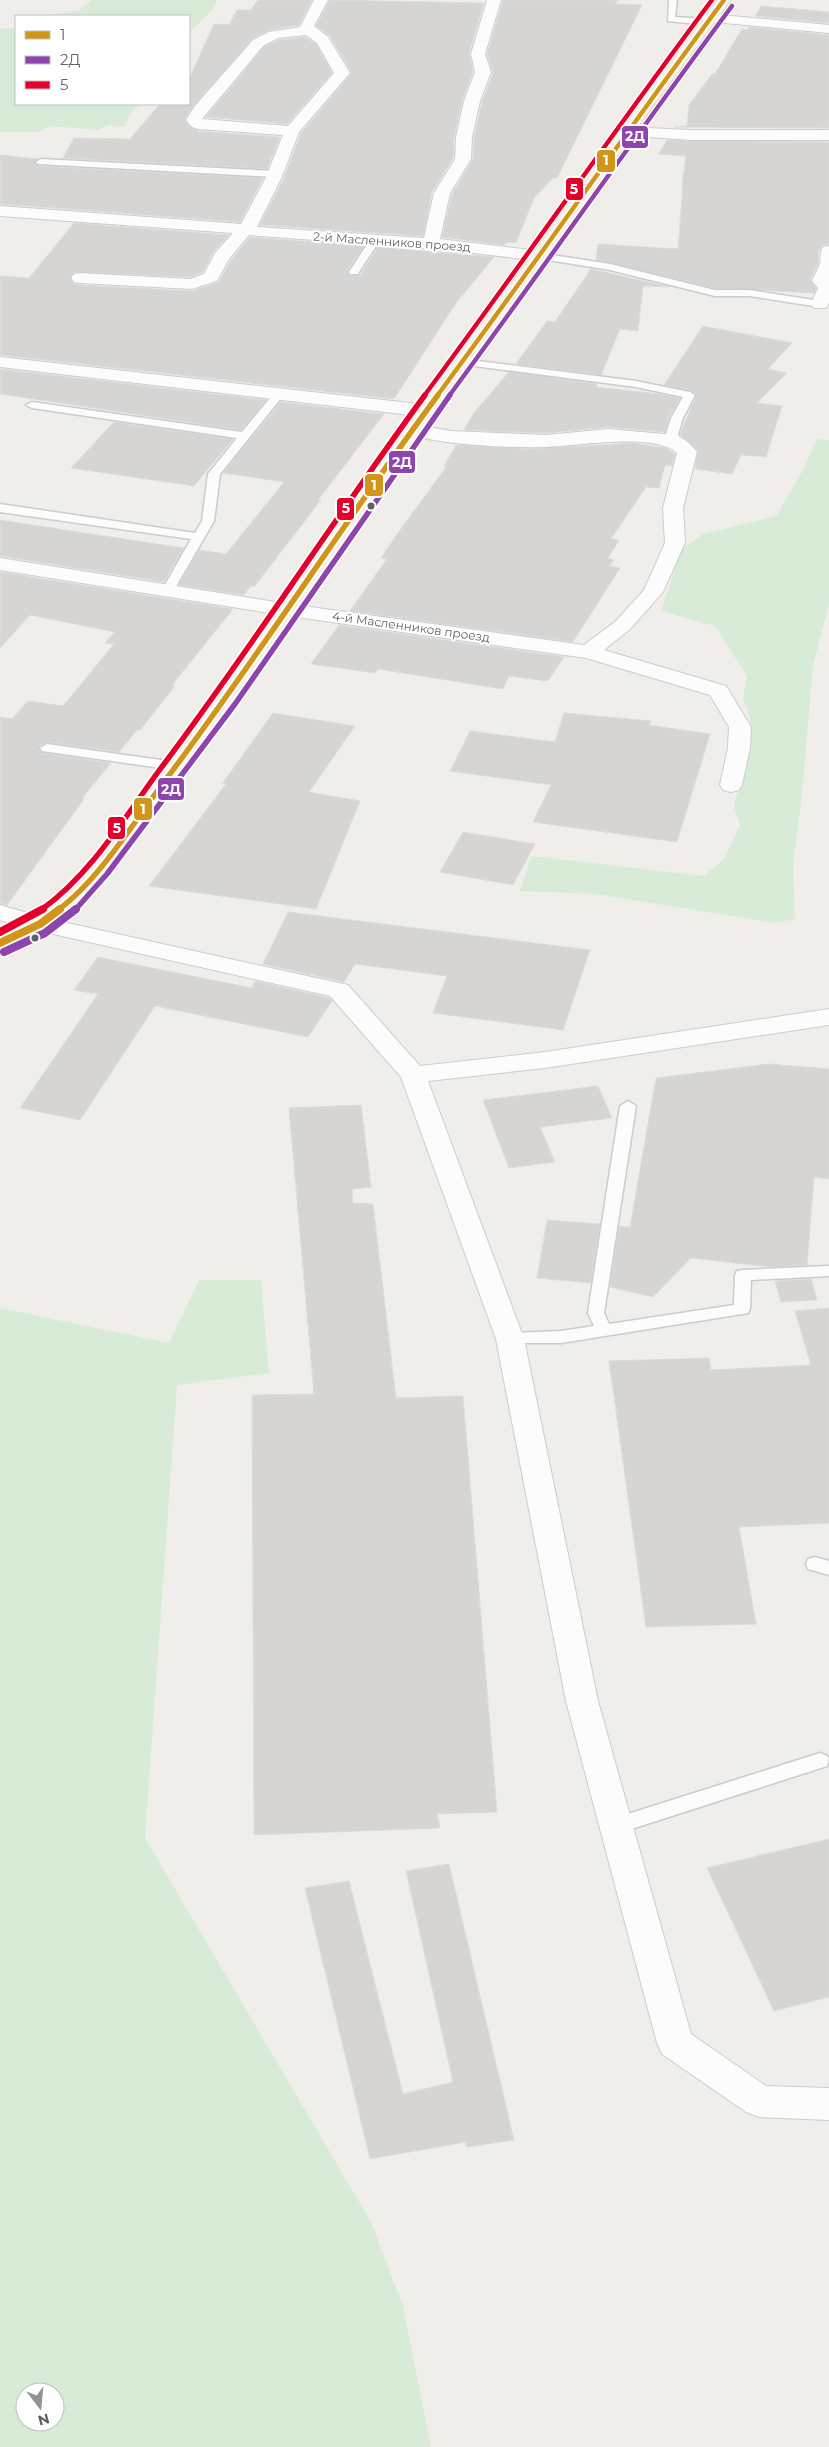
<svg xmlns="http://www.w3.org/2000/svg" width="829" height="2447" viewBox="0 0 829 2447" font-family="Montserrat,sans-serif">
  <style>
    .green { fill: #d8ebd6; fill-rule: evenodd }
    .building { fill: #d6d5d3; stroke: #deddd9 }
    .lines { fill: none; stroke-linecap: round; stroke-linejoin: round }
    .lane-casing { stroke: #cbcccc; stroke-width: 3 }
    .street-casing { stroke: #cbcccc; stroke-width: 2 }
    .primary-casing { stroke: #d7ceb8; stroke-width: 2 }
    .lane { fill: #fdfcfc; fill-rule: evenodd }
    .street { fill: #fdfcfc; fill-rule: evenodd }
    .primary { fill: #f4f2e9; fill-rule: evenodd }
    .bus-1-far2-casing { stroke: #fff; stroke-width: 7 }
    .bus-1-far1-casing { stroke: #fff; stroke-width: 9 }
    .bus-1-casing { stroke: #fff; stroke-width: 11 }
    .bus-2-far2-casing { stroke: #fff; stroke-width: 7 }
    .bus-2-far1-casing { stroke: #fff; stroke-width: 9 }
    .bus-2-casing { stroke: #fff; stroke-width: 11 }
    .bus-3-far2-casing { stroke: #fff; stroke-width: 7 }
    .bus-3-far1-casing { stroke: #fff; stroke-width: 9 }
    .bus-3-casing { stroke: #fff; stroke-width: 11 }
    .bus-1-far2 { stroke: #d1951a; stroke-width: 4.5 }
    .bus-1-far1 { stroke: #d1951a; stroke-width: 5.5 }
    .bus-1 { stroke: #d1951a; stroke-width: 8 }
    .bus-2-far2 { stroke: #8e44ad; stroke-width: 4.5 }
    .bus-2-far1 { stroke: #8e44ad; stroke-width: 5.5 }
    .bus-2 { stroke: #8e44ad; stroke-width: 8 }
    .bus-3-far2 { stroke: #e4002b; stroke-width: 4.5 }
    .bus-3-far1 { stroke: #e4002b; stroke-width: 5.5 }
    .bus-3 { stroke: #e4002b; stroke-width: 8 }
    .bus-dot { fill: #5f6368; stroke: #fff; stroke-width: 2 }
    .labels { text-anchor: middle; stroke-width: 4; stroke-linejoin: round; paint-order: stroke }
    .far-street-label { font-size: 12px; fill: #5f6368; stroke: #fff }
    .line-badge { stroke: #fff; stroke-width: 2 }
    .badge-label { font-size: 14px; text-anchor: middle; font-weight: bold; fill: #fff }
  </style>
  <rect width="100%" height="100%" fill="#efeeea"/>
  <path class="green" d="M 92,0 L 217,0 L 213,9 L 189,33 L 189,16 L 43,16 L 80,10 Z
    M 16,28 L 16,104 L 140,104 L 131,113 L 124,127 L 108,125 L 99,130 L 49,126 L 39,132 L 0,132 L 0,29 Z
    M 817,439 L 829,440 L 829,603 L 813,666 L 802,793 L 793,866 L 795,919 L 774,923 L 596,894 L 520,891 L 531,856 L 704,876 L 724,859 L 740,825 L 734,806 L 748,748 L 750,718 L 743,698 L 747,676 L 715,626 L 661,611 L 682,548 L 704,534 L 776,516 L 803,470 Z
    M 199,1280 L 261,1280 L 269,1373 L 177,1385 L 145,1838 L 371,2222 L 403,2306 L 431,2447 L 0,2447 L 0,1308 L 169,1343 ZM 25,2392 L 55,2392 L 55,2422 L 25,2422 Z"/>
  <path class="building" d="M 258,0 L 312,0 L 299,25 L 269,30 L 252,39 L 194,105 L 184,120 L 191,128 L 198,131 L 280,137 L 267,169 L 63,158 L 74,138 L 130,139 L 160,104 L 189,104 L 189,79 L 214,24 L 229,25 L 237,10 L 251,10 Z
    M 330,0 L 484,3 L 469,53 L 473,72 L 462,101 L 454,137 L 453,158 L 432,192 L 423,236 L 260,225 L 283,180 L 301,133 L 352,73 L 330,36 L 316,26 Z
    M 503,0 L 618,0 L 615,4 L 642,5 L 557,178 L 553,178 L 534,198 L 516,243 L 507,242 L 504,245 L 442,237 L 452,194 L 473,159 L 474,137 L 482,102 L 493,73 L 487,54 Z
    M 761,6 L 829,12 L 829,23 L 755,16 Z
    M 749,27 L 829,35 L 829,128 L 674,127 L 687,126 L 689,105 L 712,74 L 715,74 L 742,29 L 748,30 Z
    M 305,37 L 316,44 L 332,73 L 287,124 L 206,117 L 264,47 L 279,40 Z
    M 667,140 L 829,142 L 829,244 L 823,245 L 819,250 L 818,264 L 810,280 L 816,288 L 814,293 L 715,288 L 596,260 L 598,244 L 678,249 L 683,185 L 682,185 L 686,156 L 659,154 Z
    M 0,155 L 38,159 L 34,162 L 38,166 L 263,178 L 240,222 L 0,204 Z
    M 74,223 L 229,235 L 213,252 L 203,272 L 190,277 L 74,272 L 70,279 L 74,284 L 80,285 L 193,291 L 219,282 L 231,260 L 250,237 L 364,246 L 347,271 L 350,276 L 360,275 L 378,247 L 494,257 L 456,303 L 394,399 L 0,355 L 0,276 L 29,278 Z
    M 591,269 L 670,287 L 643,286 L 638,331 L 620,329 L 601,375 L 516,364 L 547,321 L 555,322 Z
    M 703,326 L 792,343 L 768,369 L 787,373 L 757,403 L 782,406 L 766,457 L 741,455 L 732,474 L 695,469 L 698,451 L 680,434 L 697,394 L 690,390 L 664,385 Z
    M 0,369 L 266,400 L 241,430 L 0,394 Z
    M 509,372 L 597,384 L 596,387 L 658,394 L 680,398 L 669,417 L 665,432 L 609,427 L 546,433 L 464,430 L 474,413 Z
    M 281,402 L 384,414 L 318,500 L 321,500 L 254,587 L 251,586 L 244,595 L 179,585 L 199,550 L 226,554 L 284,482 L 223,473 Z
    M 114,422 L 233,439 L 194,486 L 71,468 Z
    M 634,443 L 666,448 L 675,454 L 672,466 L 665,465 L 659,488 L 646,487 L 611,539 L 619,540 L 608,558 L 614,560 L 609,566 L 620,568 L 573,642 L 350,611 L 387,559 L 381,558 L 400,530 L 447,466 L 444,466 L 456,445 L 529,449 Z
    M 0,520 L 111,537 L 184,548 L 164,582 L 0,556 Z
    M 0,572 L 233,609 L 172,685 L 175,686 L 140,730 L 137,730 L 119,752 L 47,742 L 39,746 L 42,753 L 111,763 L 82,798 L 84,799 L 7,905 L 0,903 L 0,717 L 12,719 L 28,701 L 63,706 L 114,644 L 105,643 L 115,632 L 30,615 L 0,648 Z
    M 339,625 L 564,657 L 548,681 L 509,676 L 503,689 L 378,669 L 375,673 L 311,664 Z
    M 273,713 L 355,726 L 309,792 L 360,801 L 316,909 L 149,886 L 226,784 L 222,784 Z
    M 564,713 L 651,721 L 649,725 L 710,734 L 677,842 L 533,822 L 551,785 L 450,771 L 470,731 L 555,742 Z
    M 463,832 L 535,844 L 513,885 L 440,872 Z
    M 288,912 L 590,950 L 563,1030 L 433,1013 L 447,976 L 355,964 L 344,982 L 263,964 Z
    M 98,957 L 252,988 L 255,981 L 329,998 L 332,1001 L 308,1037 L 155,1006 L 80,1120 L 20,1108 L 98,994 L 74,990 Z
    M 769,1064 L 829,1069 L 829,1179 L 814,1177 L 807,1265 L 771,1267 L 691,1258 L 653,1297 L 610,1287 L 619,1226 L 630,1227 L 656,1078 Z
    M 598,1086 L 612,1118 L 540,1127 L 555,1162 L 509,1168 L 483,1100 Z
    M 361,1105 L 371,1187 L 352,1189 L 353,1203 L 373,1204 L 396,1398 L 463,1396 L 497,1812 L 437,1814 L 440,1828 L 254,1835 L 252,1395 L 314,1394 L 289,1108 Z
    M 547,1220 L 600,1224 L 591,1283 L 537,1278 Z
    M 811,1279 L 817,1300 L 781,1302 L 775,1281 Z
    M 829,1308 L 829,1523 L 739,1527 L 756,1624 L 646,1627 L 609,1361 L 709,1358 L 711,1370 L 811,1365 L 795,1311 Z
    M 829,1839 L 829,1997 L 774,2011 L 707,1868 Z
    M 449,1864 L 514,2140 L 467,2147 L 466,2142 L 370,2159 L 305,1888 L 349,1881 L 403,2094 L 453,2082 L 406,1871 Z"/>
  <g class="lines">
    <defs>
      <path id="lane" d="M 669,0 L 677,0 L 675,17 L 707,19 L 711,22 L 707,25 L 668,21 Z
        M 41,159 L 275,171 L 280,174 L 275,177 L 38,164 L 36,162 Z
        M 375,237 L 380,240 L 359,272 L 358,274 L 350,274 L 349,272 L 370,240 Z
        M 540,253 L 610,264 L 715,290 L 749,290 L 820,301 L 825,304 L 820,307 L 749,296 L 715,296 L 610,270 L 536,258 L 535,256 Z
        M 463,359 L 636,381 L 690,392 L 695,395 L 683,418 L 678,434 L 681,441 L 675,444 L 671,443 L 666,434 L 671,418 L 683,397 L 636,387 L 459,364 L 459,360 Z
        M 278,392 L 283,395 L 282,397 L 220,474 L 214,521 L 171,595 L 167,596 L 161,592 L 191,539 L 0,512 L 0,504 L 195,533 L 202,521 L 208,474 L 237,438 L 32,408 L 26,405 L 32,402 L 242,432 L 274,393 Z
        M 47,744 L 175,762 L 182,766 L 175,770 L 42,751 L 40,748 Z
        M 628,1101 L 636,1106 L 604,1313 L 609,1324 L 734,1305 L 735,1275 L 737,1271 L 743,1270 L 829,1266 L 829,1276 L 751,1280 L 750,1309 L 748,1313 L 742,1314 L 561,1343 L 504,1343 L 502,1339 L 504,1335 L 510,1333 L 561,1331 L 594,1326 L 588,1313 L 620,1106 Z
        M 815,1557 L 829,1561 L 829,1575 L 808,1569 L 806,1564 L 808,1559 Z
        M 820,1753 L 827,1756 L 829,1759 L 827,1766 L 616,1834 L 609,1832 L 606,1826 L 609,1820 Z"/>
      <path id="street" d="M 314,0 L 328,0 L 314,26 L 328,37 L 350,73 L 299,132 L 281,179 L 257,227 L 424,238 L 434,193 L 455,159 L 456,137 L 464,101 L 475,72 L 471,54 L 487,0 L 501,0 L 485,54 L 491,72 L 480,101 L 472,137 L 471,159 L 450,193 L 440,239 L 540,251 L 546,252 L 549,256 L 546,260 L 540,261 L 449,250 L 249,235 L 229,259 L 217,281 L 192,289 L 80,283 L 74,282 L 71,278 L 74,274 L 80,273 L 190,279 L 204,274 L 215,253 L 233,233 L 0,216 L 0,206 L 241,224 L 265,179 L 283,135 L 198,129 L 192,127 L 186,120 L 195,106 L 253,40 L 269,32 L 300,27 ZM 306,35 L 317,43 L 334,73 L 288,126 L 202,119 L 263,46 L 278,38 Z
        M 710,14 L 829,25 L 829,33 L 705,21 L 703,18 L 705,15 Z
        M 626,127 L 691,130 L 829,130 L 829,140 L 691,140 L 620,135 L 618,132 L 620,129 Z
        M 829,246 L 829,303 L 826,308 L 814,308 L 811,304 L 818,288 L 812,281 L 820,264 L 821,251 L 823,247 Z
        M 0,357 L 428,405 L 435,407 L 437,411 L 435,415 L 428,417 L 0,367 Z
        M 412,424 L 451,431 L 546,435 L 609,429 L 675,435 C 684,438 691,444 697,452 L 683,508 L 685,543 L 663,592 L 630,629 L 604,650 L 726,686 L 751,727 L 750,748 L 742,785 L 739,790 L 731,792 L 723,790 L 720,785 L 728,748 L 729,727 L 710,695 L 586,658 L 289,616 L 0,570 L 0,558 L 289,604 L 584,645 L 616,621 L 644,590 L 665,543 L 663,508 L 677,453 C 655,432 577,446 546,447 C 501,448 449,445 405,434 L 403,430 L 405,426 Z
        M 0,905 L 45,918 L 348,985 L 420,1066 L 545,1052 L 829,1009 L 829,1025 L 545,1068 L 428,1081 L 524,1339 L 598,1701 L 691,2034 L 766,2086 L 829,2088 L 829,2120 L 759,2117 L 746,2112 L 662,2054 L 657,2043 L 566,1701 L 496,1339 L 401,1077 L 330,996 L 31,929 L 0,920 Z"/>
      <path id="primary" d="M 717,0 L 731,0 L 632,135 L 546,260 L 419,434 L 235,703 L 107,873 L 76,908 L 49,929 L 0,950 L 0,934 L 31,919 L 60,898 L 91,863 L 219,693 L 405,426 L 534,252 L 620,129 Z"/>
    </defs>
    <use href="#lane" class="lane-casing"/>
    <use href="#street" class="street-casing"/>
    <use href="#primary" class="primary-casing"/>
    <use href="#lane" class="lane"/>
    <use href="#street" class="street"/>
    <use href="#primary" class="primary"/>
    <defs>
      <path id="bus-1-far2" d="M 437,396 C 534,265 627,131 724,0"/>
      <path id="bus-1-far1" d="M 58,910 C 98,881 134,822 164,782 C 259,656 344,522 438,395"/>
      <path id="bus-1" d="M 0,943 L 40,924 L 60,909"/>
      <path id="bus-2-far2" d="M 449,396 C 544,267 636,135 732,6"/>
      <path id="bus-2-far1" d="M 75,910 L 107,874 L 235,704 L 450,395"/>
      <path id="bus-2" d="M 4,952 L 45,933 L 76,909"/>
      <path id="bus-3-far2" d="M 424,396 C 521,265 614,131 712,0"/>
      <path id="bus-3-far1" d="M 41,910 C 90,875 123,820 158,772 C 251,649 334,519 425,395"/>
      <path id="bus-3" d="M 0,932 L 43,909"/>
    </defs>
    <use href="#bus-1-far2" class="bus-1-far2-casing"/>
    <use href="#bus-1-far1" class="bus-1-far1-casing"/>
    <use href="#bus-1" class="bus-1-casing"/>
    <use href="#bus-2-far2" class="bus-2-far2-casing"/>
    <use href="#bus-2-far1" class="bus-2-far1-casing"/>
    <use href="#bus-2" class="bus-2-casing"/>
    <use href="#bus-3-far2" class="bus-3-far2-casing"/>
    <use href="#bus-3-far1" class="bus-3-far1-casing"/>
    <use href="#bus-3" class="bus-3-casing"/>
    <use href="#bus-1-far2" class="bus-1-far2"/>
    <use href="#bus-1-far1" class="bus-1-far1"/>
    <use href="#bus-1" class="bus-1"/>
    <use href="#bus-2-far2" class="bus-2-far2"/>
    <use href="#bus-2-far1" class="bus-2-far1"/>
    <use href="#bus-2" class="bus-2"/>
    <use href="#bus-3-far2" class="bus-3-far2"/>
    <use href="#bus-3-far1" class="bus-3-far1"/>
    <use href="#bus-3" class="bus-3"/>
  </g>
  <g class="bus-dot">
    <circle cx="371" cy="506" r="4.5"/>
    <circle cx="35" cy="938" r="4.5"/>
  </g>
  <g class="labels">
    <g class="far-street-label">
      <text transform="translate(392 242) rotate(4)" y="4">2-й Масленников проезд</text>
      <text transform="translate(411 627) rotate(8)" y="4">4-й Масленников проезд</text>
    </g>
  </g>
  <g class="line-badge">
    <rect x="621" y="125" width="28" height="24" rx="5" fill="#8e44ad"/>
    <rect x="596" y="149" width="20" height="24" rx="5" fill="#d1951a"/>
    <rect x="565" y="177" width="19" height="24" rx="5" fill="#e4002b"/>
    <rect x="388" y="450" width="28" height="24" rx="5" fill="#8e44ad"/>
    <rect x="364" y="473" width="20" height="24" rx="5" fill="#d1951a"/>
    <rect x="336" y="497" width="19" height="24" rx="5" fill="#e4002b"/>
    <rect x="157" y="777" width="28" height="24" rx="5" fill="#8e44ad"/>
    <rect x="133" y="797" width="20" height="24" rx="5" fill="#d1951a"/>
    <rect x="107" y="816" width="19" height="24" rx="5" fill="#e4002b"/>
  </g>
  <g class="badge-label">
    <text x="635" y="141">2Д</text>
    <text x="606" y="165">1</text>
    <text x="574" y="194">5</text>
    <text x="402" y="467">2Д</text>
    <text x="374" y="490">1</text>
    <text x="346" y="513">5</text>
    <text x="171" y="794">2Д</text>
    <text x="143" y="814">1</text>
    <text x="117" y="833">5</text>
  </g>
  <rect x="15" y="15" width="175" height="90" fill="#ffffff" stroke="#bfc1c3"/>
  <rect x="25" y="31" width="25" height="8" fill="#d1951a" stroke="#bfc1c3"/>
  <text x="60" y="40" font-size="15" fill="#5f6368">1</text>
  <rect x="25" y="56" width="25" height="8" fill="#8e44ad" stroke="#bfc1c3"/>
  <text x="60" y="65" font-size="15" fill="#5f6368">2Д</text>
  <rect x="25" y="81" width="25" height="8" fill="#e4002b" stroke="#bfc1c3"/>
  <text x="60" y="90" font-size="15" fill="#5f6368">5</text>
  <g transform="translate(40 2407) rotate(164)"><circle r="24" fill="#ffffff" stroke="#bfc1c3"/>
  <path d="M0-4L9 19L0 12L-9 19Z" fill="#919496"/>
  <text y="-8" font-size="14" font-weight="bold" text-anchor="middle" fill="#5f6368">N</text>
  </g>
</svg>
